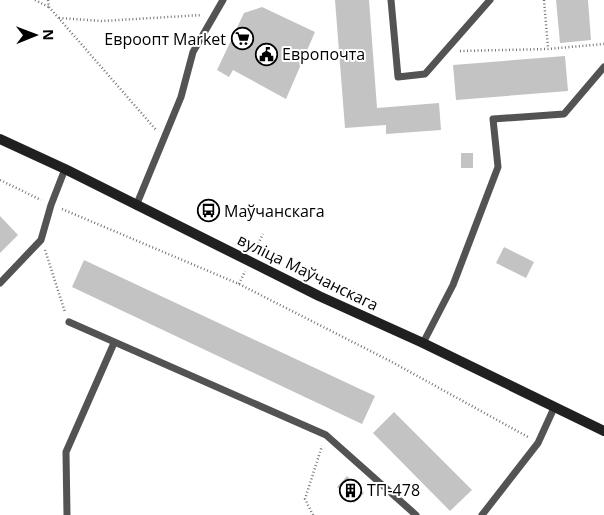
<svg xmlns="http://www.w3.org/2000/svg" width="604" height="515" viewBox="0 0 604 515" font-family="'Open Sans',sans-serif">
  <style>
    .building { fill: #c3c3c3 }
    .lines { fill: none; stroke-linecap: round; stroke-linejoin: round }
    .path { stroke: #757575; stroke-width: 2.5; stroke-dasharray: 1 2.5; stroke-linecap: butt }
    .service { stroke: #535353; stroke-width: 7 }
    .secondary { stroke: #202020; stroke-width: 10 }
    .labels { text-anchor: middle; stroke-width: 4; stroke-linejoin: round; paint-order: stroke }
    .poi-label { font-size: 16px; fill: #000; stroke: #fff; text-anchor: start }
    .street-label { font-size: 16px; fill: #000; stroke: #fff }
  </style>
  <rect width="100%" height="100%" fill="#fff"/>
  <path class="building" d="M 335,0 L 369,0 L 377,108 L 439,103 L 441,130 L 386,134 L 386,125 L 345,128 Z
    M 556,0 L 588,0 L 591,40 L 560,43 Z
    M 262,7 L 315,32 L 286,99 L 233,70 L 229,77 L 217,70 L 244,13 Z
    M 565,56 L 568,91 L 456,100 L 453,65 Z
    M 461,153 L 473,153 L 473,168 L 461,168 Z
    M 0,216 L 18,235 L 0,253 Z
    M 504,247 L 534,262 L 526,278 L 496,263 Z
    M 84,260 L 375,396 L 362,424 L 72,287 Z
    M 394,412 L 472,490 L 450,511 L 373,433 Z
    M 347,476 L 364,493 L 354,503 L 337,487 Z"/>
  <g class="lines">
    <path class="path" d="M 35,0 L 49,7
      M 48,0 L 49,7 L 157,131
      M 544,0 L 548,48
      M 59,18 L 102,21 L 202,15
      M 460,51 L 548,49 L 604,44
      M 0,180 L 41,200
      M 62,209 L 239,284 L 392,362 L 528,437
      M 45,250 L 65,312
      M 255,250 L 263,234
      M 239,284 L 245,271
      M 313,515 L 305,499 L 322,446"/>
    <path class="service" d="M 391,0 L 398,77 L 425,74 L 490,0
      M 136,206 L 181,97 L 193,52 L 223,0
      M 0,283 L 41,240 L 51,205 L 65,169
      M 69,322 L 326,435 L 416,515
      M 423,343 L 453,285 L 498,167 L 493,119 L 564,114 L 604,67
      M 67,515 L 66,452 L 114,343
      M 482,515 L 538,443 L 554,408"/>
    <path class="secondary" d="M 0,139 L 65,169 L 319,296 L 423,343 L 604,431"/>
  </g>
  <defs>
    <symbol id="supermarket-ring" viewBox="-11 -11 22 22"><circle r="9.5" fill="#fff" stroke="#000" stroke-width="1.5"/><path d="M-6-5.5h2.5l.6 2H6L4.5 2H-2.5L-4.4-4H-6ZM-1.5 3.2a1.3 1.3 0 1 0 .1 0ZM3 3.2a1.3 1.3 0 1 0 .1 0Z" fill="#000"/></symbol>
    <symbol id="civic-ring" viewBox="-11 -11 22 22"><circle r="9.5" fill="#fff" stroke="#000" stroke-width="1.5"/><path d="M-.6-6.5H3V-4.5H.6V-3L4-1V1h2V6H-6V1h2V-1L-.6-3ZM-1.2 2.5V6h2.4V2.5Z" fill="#000"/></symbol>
    <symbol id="bus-ring" viewBox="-11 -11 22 22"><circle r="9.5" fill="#fff" stroke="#000" stroke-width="1.5"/><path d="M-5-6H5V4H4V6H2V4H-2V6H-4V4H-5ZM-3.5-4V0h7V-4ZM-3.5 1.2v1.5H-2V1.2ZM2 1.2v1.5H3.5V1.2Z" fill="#000"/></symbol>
    <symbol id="building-ring" viewBox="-11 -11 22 22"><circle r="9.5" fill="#fff" stroke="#000" stroke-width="1.5"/><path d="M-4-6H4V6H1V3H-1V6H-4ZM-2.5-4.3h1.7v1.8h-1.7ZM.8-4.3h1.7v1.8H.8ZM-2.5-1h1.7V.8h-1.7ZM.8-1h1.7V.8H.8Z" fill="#000"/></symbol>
  </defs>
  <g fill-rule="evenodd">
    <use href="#supermarket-ring" x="230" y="26" width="25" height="25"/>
    <use href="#civic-ring" x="254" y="42" width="25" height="25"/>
    <use href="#bus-ring" x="196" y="198" width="25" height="25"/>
    <use href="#building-ring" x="338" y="478" width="25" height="25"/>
  </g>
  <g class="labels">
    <g class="poi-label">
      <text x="226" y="45" text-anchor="end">Евроопт Market</text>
      <text x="282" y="60">Европочта</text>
      <text x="224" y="217">Маўчанскага</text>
      <text x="367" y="496">ТП-478</text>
    </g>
    <g class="street-label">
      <text transform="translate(308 272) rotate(26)" y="6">вуліца Маўчанскага</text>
    </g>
  </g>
  <g transform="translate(35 35) rotate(89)" stroke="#ffffff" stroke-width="4" paint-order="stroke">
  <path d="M0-4L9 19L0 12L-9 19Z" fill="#000000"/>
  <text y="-8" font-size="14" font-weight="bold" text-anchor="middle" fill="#000000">N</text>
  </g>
</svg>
